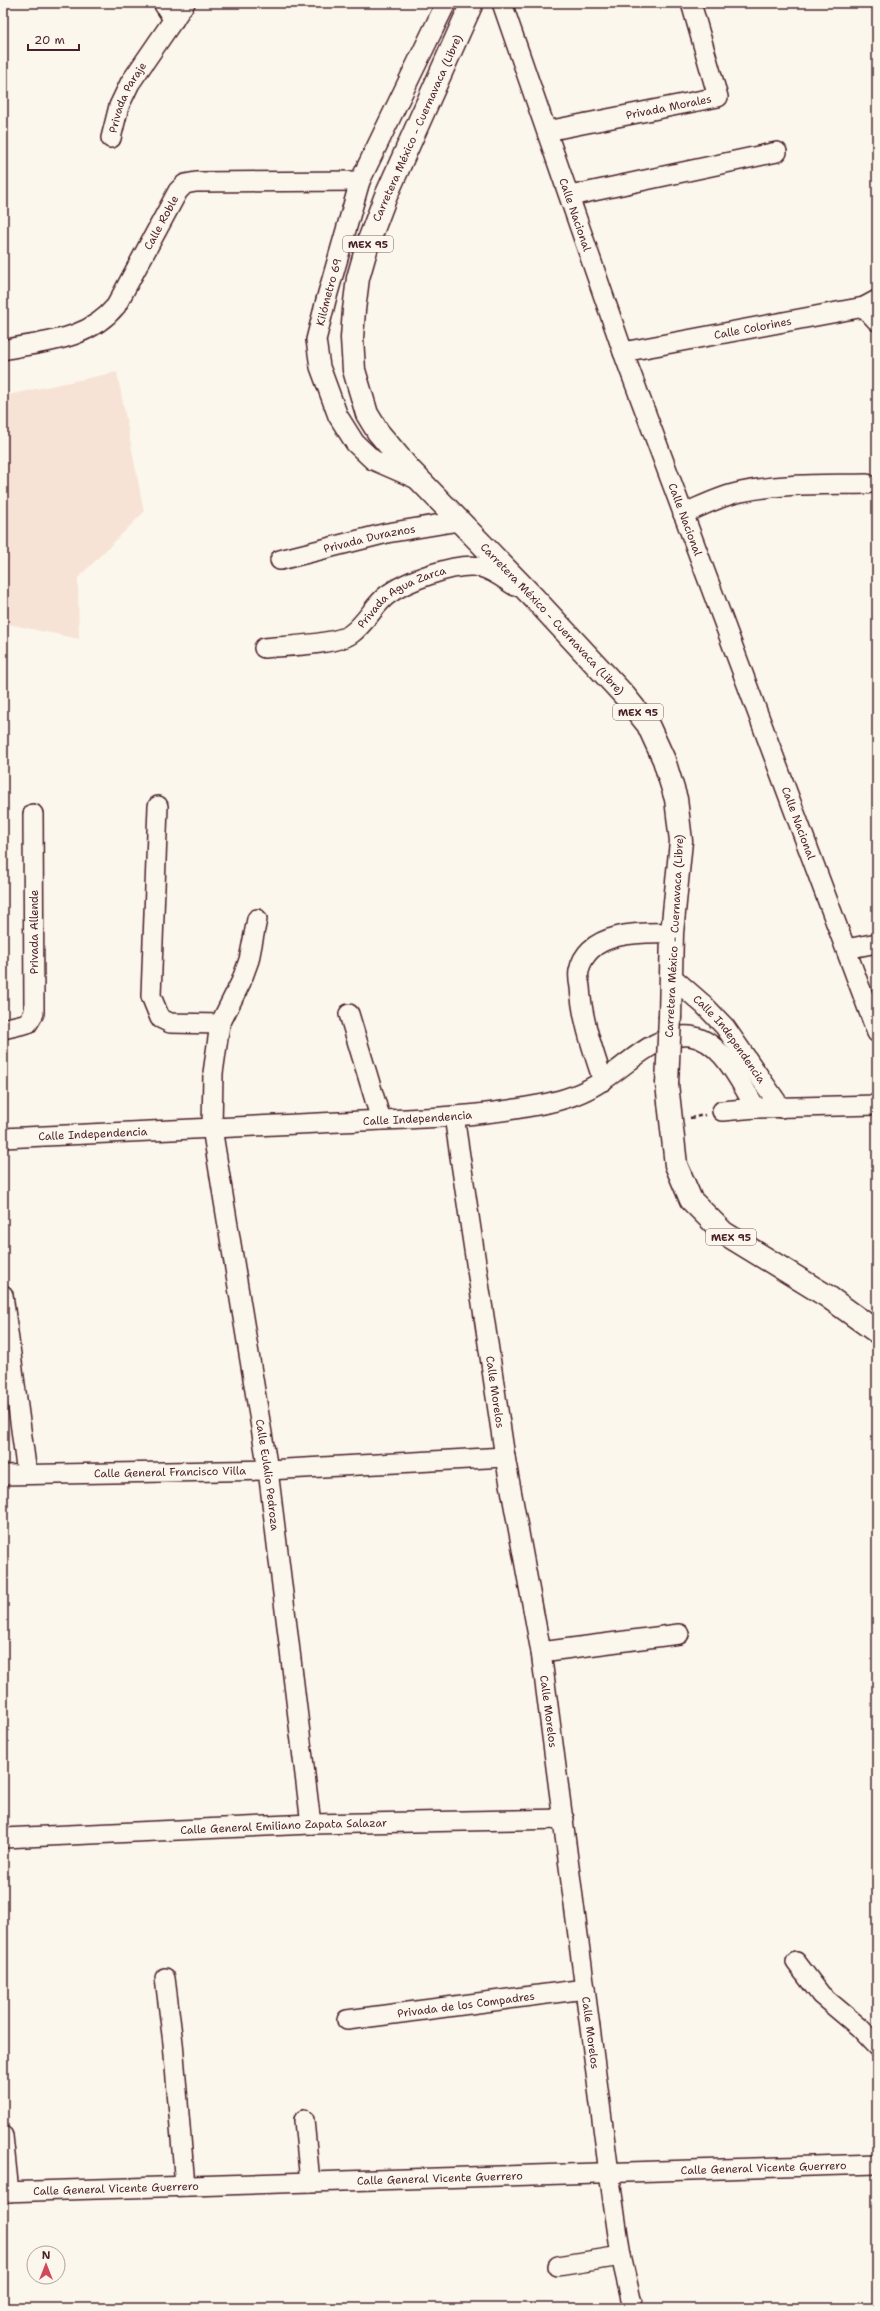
<svg xmlns="http://www.w3.org/2000/svg" width="880" height="2311" viewBox="0 0 880 2311" font-family="'Shantell Sans',sans-serif">
  <style>
    .built { fill: #f7e3d6 }
    .lines { fill: none; stroke-linecap: round; stroke-linejoin: round }
    .minor-casing { stroke: #4a1f2b; stroke-width: 22 }
    .major-casing { stroke: #4a1f2b; stroke-width: 25 }
    .path { stroke: #4a1f2b; stroke-width: 2.5; stroke-dasharray: 4 3; stroke-linecap: butt }
    .minor { stroke: #fbf7ec; stroke-width: 19 }
    .major { stroke: #fbf7ec; stroke-width: 22 }
    .major-bridge-casing { stroke: #4a1f2b; stroke-width: 25; stroke-linecap: butt }
    .major-bridge { stroke: #fbf7ec; stroke-width: 22 }
    .labels { text-anchor: middle; stroke-width: 3; stroke-linejoin: round; paint-order: stroke }
    .shield { fill: #fbf7ec; stroke: #7f6065; stroke-width: 1 }
    .shield-label { font-size: 10px; font-weight: bold; fill: #4a1f2b }
    .street-label { font-size: 11px; fill: #4a1f2b; stroke: #fbf7ec }
  </style>
  <rect width="100%" height="100%" fill="#fbf7ec"/>
  <filter id="ink" filterUnits="userSpaceOnUse"><feTurbulence type="fractalNoise" baseFrequency=".025" numOctaves="2"/><feDisplacementMap in="SourceGraphic" scale="8" xChannelSelector="R" yChannelSelector="G"/><feConvolveMatrix kernelMatrix="1 2 1 2 8 2 1 2 1" color-interpolation-filters="sRGB"/></filter>
  <g filter="url(#ink)">
    <path class="built" d="M 117,372 L 144,512 L 78,578 L 79,639 L 3,623 L 3,396 Z"/>
    <g class="lines">
      <defs>
        <g id="minor">
          <path d="M 163,3 L 174,20"/>
          <path id="s1" d="M 502,3 L 623,352 L 877,1033"/>
          <path id="s2" d="M 547,131 L 718,97 L 691,3"/>
          <path id="s3" d="M 111,138 L 119,106 L 130,83 L 185,3"/>
          <path d="M 570,196 L 777,152"/>
          <path d="M 864,307 L 877,321"/>
          <path id="s4" d="M 3,350 C 45,341 87,341 116,306 L 178,191 L 185,184 L 196,182 L 360,181"/>
          <path id="s5" d="M 623,352 L 864,307 L 877,300"/>
          <path id="s6" d="M 419,480 L 373,460 L 355,443 L 338,416 L 320,367 L 316,340 L 326,300 L 360,181 L 446,3"/>
          <path d="M 683,514 C 702,506 720,496 741,492 C 782,483 826,485 867,484"/>
          <path id="s7" d="M 280,560 L 387,533 L 459,521"/>
          <path id="s8" d="M 264,648 C 284,646 336,645 351,634 C 365,624 373,607 386,596 C 405,581 457,562 480,567 C 493,570 504,579 515,586"/>
          <path d="M 158,806 L 151,996 L 160,1018 L 170,1023 L 220,1024"/>
          <path id="s9" d="M 257,919 L 249,960 L 241,982 L 220,1024 L 213,1073 L 212,1128 L 268,1470 L 311,1824"/>
          <path d="M 846,949 L 877,943"/>
          <path id="s10" d="M 672,977 L 704,1005 L 725,1027 L 781,1108"/>
          <path d="M 349,1014 L 381,1120"/>
          <path d="M 3,1029 L 28,1023 L 34,1013 L 33,814"/>
          <path d="M 603,1081 C 593,1050 582,1020 580,987 C 579,982 578,976 579,971 C 587,931 641,932 672,933"/>
          <path d="M 722,1111 L 756,1108 L 877,1105"/>
          <path id="s11" d="M 454,1116 L 505,1457 L 541,1652 L 609,2173 L 621,2256 L 633,2308"/>
          <path id="s12" d="M 3,1138 C 108,1133 214,1128 319,1123 C 392,1119 467,1119 538,1105 C 561,1101 583,1094 602,1081 C 629,1064 655,1033 690,1036 C 722,1040 740,1083 756,1108"/>
          <path d="M 3,1295 L 27,1474"/>
          <path id="s13" d="M 3,1475 L 268,1470 L 505,1457"/>
          <path d="M 541,1652 L 679,1634"/>
          <path id="s14" d="M 3,1838 L 311,1824 L 564,1819"/>
          <path d="M 796,1962 L 821,1995 L 859,2027 L 877,2046"/>
          <path d="M 165,1978 L 173,2043 L 185,2186"/>
          <path id="s15" d="M 347,2020 L 585,1989"/>
          <path d="M 304,2120 L 310,2182"/>
          <path d="M 3,2136 L 9,2192"/>
          <path id="s16" d="M 3,2192 L 877,2164"/>
          <path d="M 558,2266 L 621,2256"/>
        </g>
        <g id="major">
          <path id="s17" d="M 472,3 L 385,198 L 368,243 L 358,278 L 354,310 L 352,338 L 354,370 L 367,414 L 378,432 L 409,469 L 535,599 L 624,695 L 648,725 L 664,760 L 676,799 L 681,841 L 672,933 L 670,1016"/>
          <path d="M 667,1084 L 676,1165 L 691,1200 L 724,1233 L 827,1296 L 877,1332"/>
        </g>
      </defs>
      <use href="#minor" class="minor-casing"/>
      <use href="#major" class="major-casing"/>
      <path class="path" d="M 690,1118 L 705,1115"/>
      <use href="#minor" class="minor"/>
      <use href="#major" class="major"/>
      <defs>
        <path id="major-bridge" d="M 667,1084 L 670,1016"/>
      </defs>
      <use href="#major-bridge" class="major-bridge-casing"/>
      <use href="#major-bridge" class="major-bridge"/>
    </g>
  </g>
  <g class="labels">
    <g class="shield">
      <rect x="343" y="236" width="50" height="16" rx="3"/>
      <rect x="613" y="704" width="50" height="16" rx="3"/>
      <rect x="706" y="1229" width="50" height="16" rx="3"/>
    </g>
    <g class="shield-label">
      <text x="368" y="248">MEX 95</text>
      <text x="638" y="716">MEX 95</text>
      <text x="731" y="1241">MEX 95</text>
    </g>
    <g class="street-label">
      <text dy="4" stroke="none"><textPath href="#s3" startOffset="44">Privada Paraje</textPath></text>
      <text dy="4" stroke="none"><textPath href="#s2" startOffset="124">Privada Morales</textPath></text>
      <text transform="translate(417 128) rotate(-66)" y="4">Carretera México - Cuernavaca (Libre)</text>
      <text dy="4" stroke="none"><textPath href="#s1" startOffset="224">Calle Nacional</textPath></text>
      <text dy="4" stroke="none"><textPath href="#s4" startOffset="219">Calle Roble</textPath></text>
      <text dy="4" stroke="none"><textPath href="#s6" startOffset="236">Kilómetro 69</textPath></text>
      <text dy="4" stroke="none"><textPath href="#s5" startOffset="132">Calle Colorines</textPath></text>
      <text dy="4" stroke="none"><textPath href="#s1" startOffset="548">Calle Nacional</textPath></text>
      <text dy="4" stroke="none"><textPath href="#s7" startOffset="92">Privada Duraznos</textPath></text>
      <text dy="4" stroke="none"><textPath href="#s8" startOffset="153">Privada Agua Zarca</textPath></text>
      <text dy="4" stroke="none"><textPath href="#s17" startOffset="713">Carretera México - Cuernavaca (Libre)</textPath></text>
      <text dy="4" stroke="none"><textPath href="#s1" startOffset="872">Calle Nacional</textPath></text>
      <text transform="translate(34 932) rotate(-90)" y="4">Privada Allende</text>
      <text transform="translate(674 936) rotate(-87)" y="4">Carretera México - Cuernavaca (Libre)</text>
      <text dy="4" stroke="none"><textPath href="#s10" startOffset="85">Calle Independencia</textPath></text>
      <text dy="4" stroke="none"><textPath href="#s12" startOffset="415">Calle Independencia</textPath></text>
      <text dy="4" stroke="none"><textPath href="#s12" startOffset="90">Calle Independencia</textPath></text>
      <text dy="4" stroke="none"><textPath href="#s11" startOffset="279">Calle Morelos</textPath></text>
      <text dy="4" stroke="none"><textPath href="#s13" startOffset="167">Calle General Francisco Villa</textPath></text>
      <text dy="4" stroke="none"><textPath href="#s9" startOffset="568">Calle Eulalio Pedroza</textPath></text>
      <text dy="4" stroke="none"><textPath href="#s11" startOffset="603">Calle Morelos</textPath></text>
      <text dy="4" stroke="none"><textPath href="#s14" startOffset="281">Calle General Emiliano Zapata Salazar</textPath></text>
      <text dy="4" stroke="none"><textPath href="#s15" startOffset="120">Privada de los Compadres</textPath></text>
      <text dy="4" stroke="none"><textPath href="#s11" startOffset="927">Calle Morelos</textPath></text>
      <text dy="4" stroke="none"><textPath href="#s16" startOffset="761">Calle General Vicente Guerrero</textPath></text>
      <text dy="4" stroke="none"><textPath href="#s16" startOffset="437">Calle General Vicente Guerrero</textPath></text>
      <text dy="4" stroke="none"><textPath href="#s16" startOffset="113">Calle General Vicente Guerrero</textPath></text>
    </g>
  </g>
  <rect width="880" height="2311" fill="none" stroke="#fbf7ec" stroke-width="16"/>
  <rect x="8" y="8" width="864" height="2295" fill="none" stroke="#4a1f2b" stroke-width="1.5" filter="url(#ink)"/>
  <g transform="translate(46 2265)"><circle r="19" fill="#fbf7ec" stroke="#b4a19f"/>
  <path d="M0-3L7 15L0 10L-7 15Z" fill="#d1495b"/>
  <text y="-6" font-size="11" font-weight="bold" text-anchor="middle" fill="#4a1f2b">N</text>
  </g>
  <path d="M28 44v6h51v-6" fill="none" stroke="#4a1f2b" stroke-width="2"/>
  <text x="34" y="44" font-size="12" fill="#4a1f2b" stroke="#fbf7ec" stroke-width="3" paint-order="stroke">20 m</text>
</svg>
